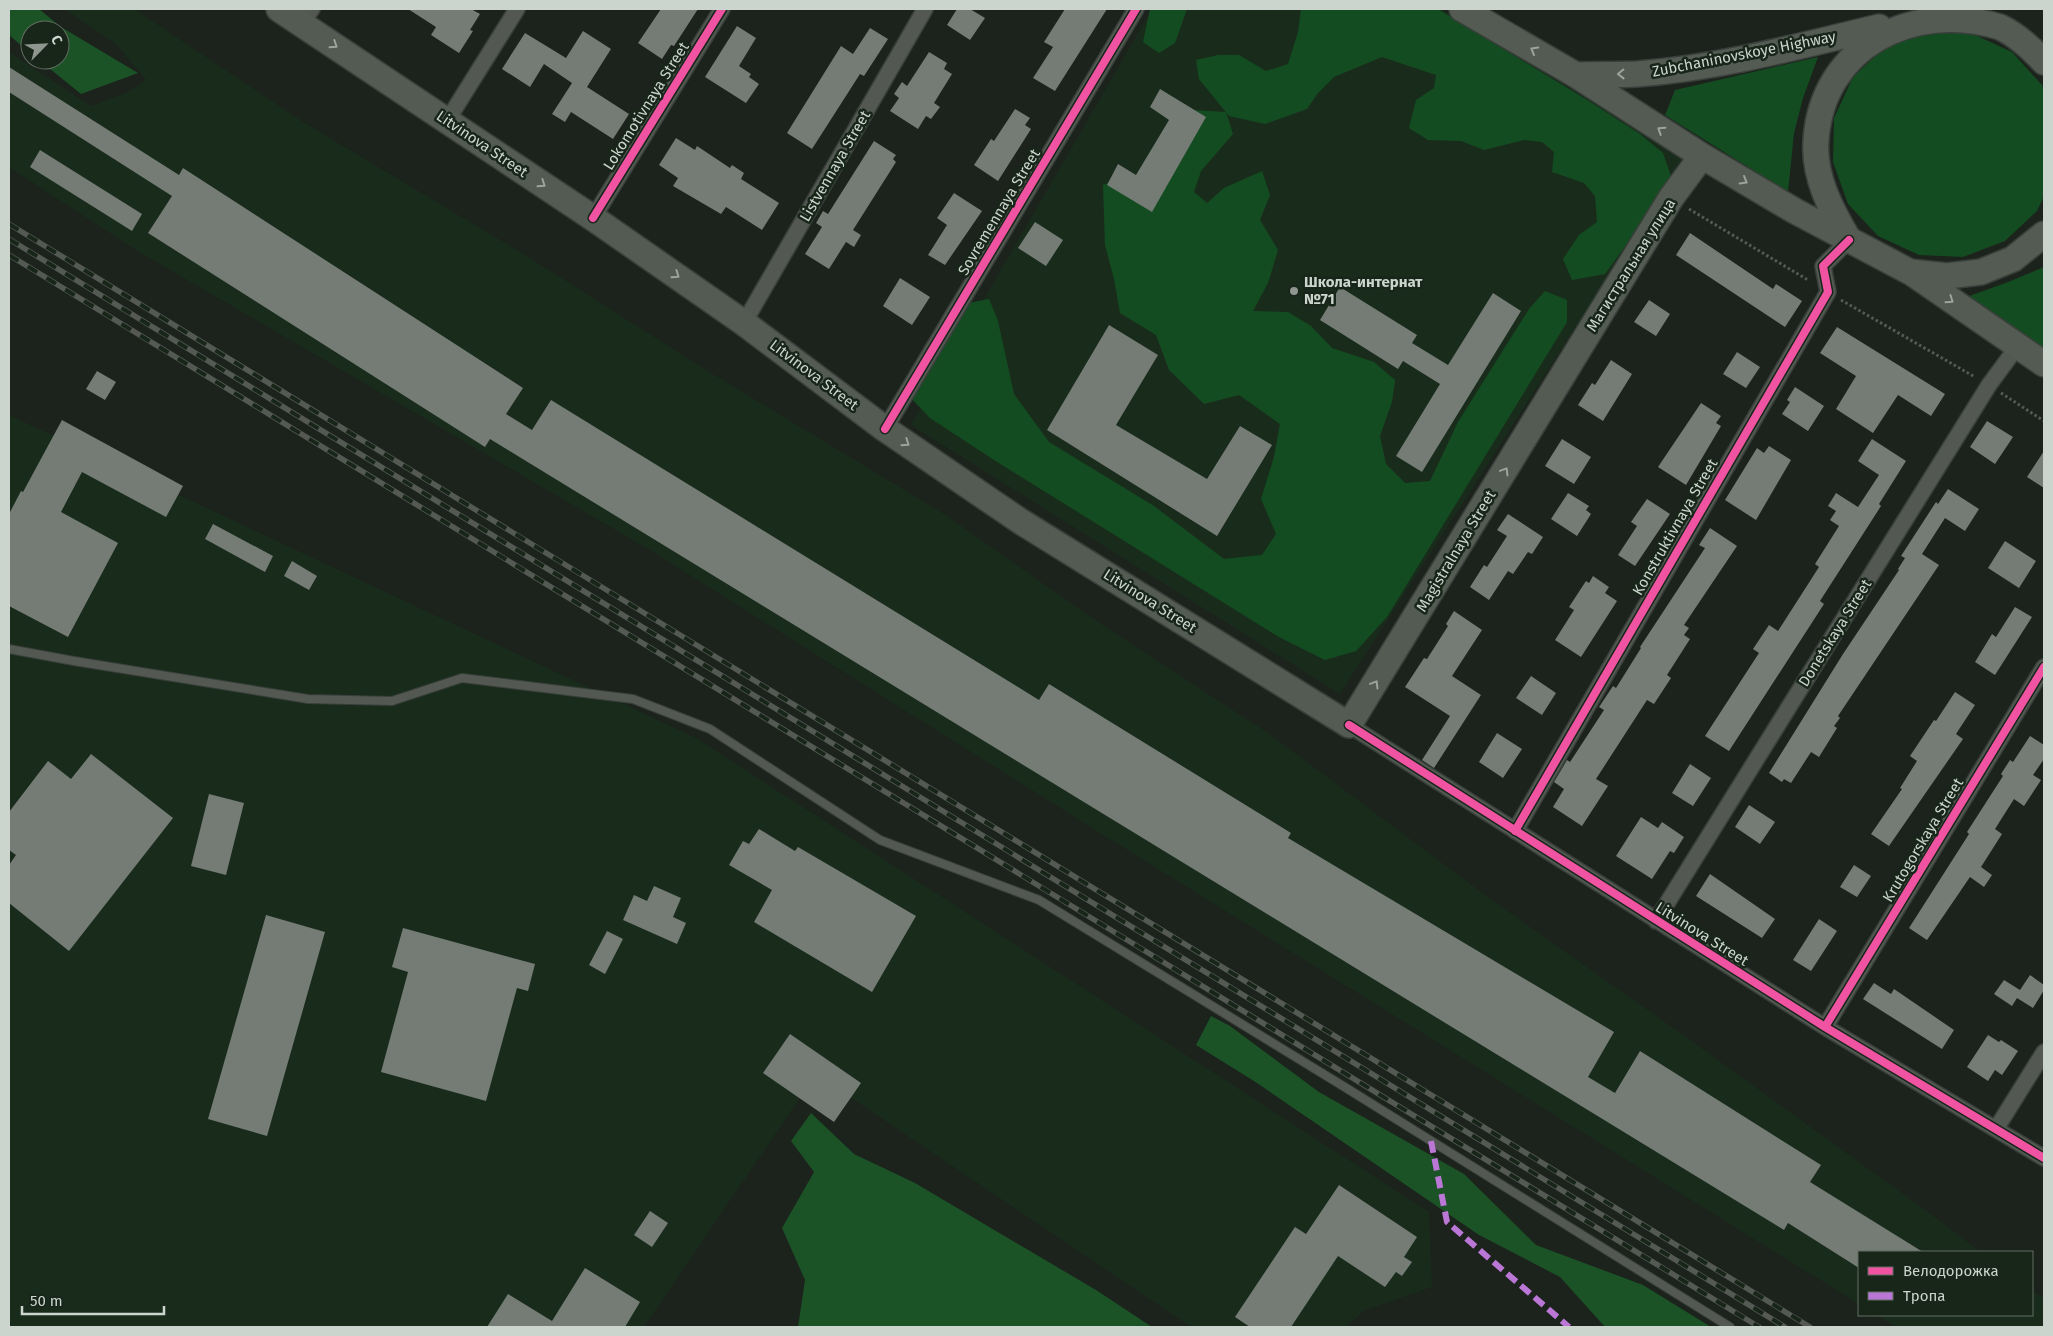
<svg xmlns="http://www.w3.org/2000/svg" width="2053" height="1336" viewBox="0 0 2053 1336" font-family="'Fira Sans',sans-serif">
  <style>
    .built { fill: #192c1c }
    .green { fill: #144c21 }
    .forest { fill: #1b5327 }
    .building { fill: #757b75 }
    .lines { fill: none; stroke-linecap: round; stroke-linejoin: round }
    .lane-casing { stroke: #393f3a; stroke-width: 10 }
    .street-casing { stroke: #393f3a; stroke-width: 18 }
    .primary-casing { stroke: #393f3a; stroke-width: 28 }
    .path { stroke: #555a55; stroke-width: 3; stroke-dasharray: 2.5 2.5; stroke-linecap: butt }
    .lane { stroke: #535853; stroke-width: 8 }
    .street { stroke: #535853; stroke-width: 15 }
    .primary { stroke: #535b53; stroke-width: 25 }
    .rail-casing { stroke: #545954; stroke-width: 5.5 }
    .rail { stroke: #182619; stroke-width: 4; stroke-dasharray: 11; stroke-linecap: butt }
    .quiet { stroke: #ba77d6; stroke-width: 6; stroke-dasharray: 12 6; stroke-linecap: butt }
    .cycleway-casing { stroke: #182619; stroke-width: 11 }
    .cycleway { stroke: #f153a3; stroke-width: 8 }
    .oneway { stroke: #9ca49c }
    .poi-dot { fill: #8e968f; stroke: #182619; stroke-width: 2 }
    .labels { text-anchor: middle; stroke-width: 5; stroke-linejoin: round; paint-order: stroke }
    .street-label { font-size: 15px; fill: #ccd5cd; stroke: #182619 }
    .poi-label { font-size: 15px; font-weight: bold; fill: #ccd5cd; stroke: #182619; text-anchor: start }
  </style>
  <rect width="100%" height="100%" fill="#1c221c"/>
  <path class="built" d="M 65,9 L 134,9 L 303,122 L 525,255 L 711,373 L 944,514 L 1092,618 L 1268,733 L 1489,898 L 1693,1042 L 1928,1212 L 1981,1252 L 1859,1252 L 1859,1304 L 1097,831 L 650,550 L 136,250 L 9,167 L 9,52 L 91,106 L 126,93 L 146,80 L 117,45 Z
    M 1152,9 L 1441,9 L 1685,157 L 1340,694 L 911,425 Z
    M 9,415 L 696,738 L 1429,1212 L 1432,1287 L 1365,1310 L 1345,1327 L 1191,1327 L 816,1074 L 644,1327 L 9,1327 Z
    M 2032,1291 L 2044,1298 L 2044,1327 L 1896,1327 L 1876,1315 L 2032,1315 Z"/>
  <path class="green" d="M 1150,9 L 1187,9 L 1175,43 L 1159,53 L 1143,42 Z
    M 1301,9 L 1438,9 L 1592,103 L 1640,134 L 1663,153 L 1671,176 L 1642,223 L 1605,274 L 1572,280 L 1563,259 L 1579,235 L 1597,222 L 1595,196 L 1584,183 L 1552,172 L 1554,152 L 1542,142 L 1524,140 L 1484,150 L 1461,141 L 1428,140 L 1409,128 L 1416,100 L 1434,88 L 1436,75 L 1382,57 L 1334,77 L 1318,93 L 1307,109 L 1265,124 L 1229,116 L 1199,79 L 1196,60 L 1218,55 L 1239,55 L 1266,71 L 1288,64 L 1298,32 Z
    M 1927,32 L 1971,33 L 2012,52 L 2042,85 L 2044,92 L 2044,196 L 2037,211 L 2005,241 L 1963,257 L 1919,255 L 1878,236 L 1848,204 L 1833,162 L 1834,118 L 1853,77 L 1885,47 Z
    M 1818,57 L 1803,98 L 1794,133 L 1788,192 L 1665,115 L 1675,90 Z
    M 1193,110 L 1226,112 L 1233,134 L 1201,171 L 1194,192 L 1207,203 L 1224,188 L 1262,171 L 1270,195 L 1260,220 L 1278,250 L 1268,283 L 1253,311 L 1288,312 L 1311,326 L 1332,348 L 1374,362 L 1395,380 L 1392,402 L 1380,436 L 1386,464 L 1405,483 L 1430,481 L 1458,422 L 1529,309 L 1545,291 L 1567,300 L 1567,322 L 1387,617 L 1356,651 L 1325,660 L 1279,637 L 994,460 L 930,418 L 906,393 L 963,304 L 989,299 L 998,321 L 1014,394 L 1049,442 L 1154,506 L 1224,559 L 1262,555 L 1276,534 L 1261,499 L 1274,457 L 1280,424 L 1239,395 L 1204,404 L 1169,370 L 1156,335 L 1120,313 L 1114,279 L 1105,245 L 1103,185 L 1126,176 L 1145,190 Z
    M 2044,267 L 2044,348 L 1964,298 L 2008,282 Z"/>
  <path class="forest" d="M 9,9 L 39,9 L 61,27 L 138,73 L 81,94 L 39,60 L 60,60 L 60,30 L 30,30 L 30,53 L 9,35 Z
    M 1211,1016 L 1230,1026 L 1319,1092 L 1464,1174 L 1536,1245 L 1643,1285 L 1711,1327 L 1605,1327 L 1560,1277 L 1479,1235 L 1254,1081 L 1196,1045 Z
    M 811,1113 L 854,1154 L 915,1183 L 1096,1290 L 1152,1327 L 798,1327 L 805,1280 L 782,1228 L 814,1172 L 791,1141 Z"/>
  <path class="building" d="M 408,9 L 471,9 L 480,14 L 470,30 L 473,31 L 459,53 L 431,35 L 436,27 Z
    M 661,9 L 698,9 L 674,46 L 671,45 L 662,59 L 638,43 Z
    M 957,9 L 970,9 L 985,18 L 970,40 L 947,25 Z
    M 1065,9 L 1107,9 L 1055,91 L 1033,78 L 1053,47 L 1044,42 Z
    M 737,26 L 756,38 L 739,66 L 751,74 L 749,77 L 759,84 L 746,103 L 705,77 Z
    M 870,28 L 888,39 L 864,76 L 860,74 L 812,149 L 787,133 L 841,46 L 853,54 Z
    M 583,31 L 611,49 L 587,87 L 629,114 L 613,139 L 571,112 L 565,122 L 552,114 L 572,83 L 544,64 L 530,87 L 502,69 L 525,33 L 566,58 Z
    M 929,52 L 947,63 L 944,69 L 952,74 L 934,103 L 940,107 L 931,119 L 926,116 L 918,129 L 890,111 L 899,98 L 894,94 L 902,82 L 907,86 Z
    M 9,67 L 179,175 L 183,168 L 523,388 L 506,414 L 532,430 L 551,400 L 1039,700 L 1049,684 L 1291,833 L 1288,838 L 1614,1032 L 1588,1077 L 1615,1093 L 1640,1051 L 1821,1165 L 1810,1182 L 1923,1252 L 1859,1252 L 1859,1268 L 1788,1223 L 1784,1230 L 490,439 L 485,447 L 148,233 L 172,196 L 9,92 Z
    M 1160,89 L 1206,117 L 1152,212 L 1107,185 L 1118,164 L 1136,175 L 1169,120 L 1150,107 Z
    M 1015,109 L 1030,118 L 1025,125 L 1031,129 L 998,181 L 974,165 L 991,139 L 994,141 Z
    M 676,138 L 695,150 L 697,146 L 730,168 L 732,165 L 744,173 L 741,179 L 779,203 L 762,230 L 726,207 L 721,214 L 673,186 L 678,178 L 659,165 Z
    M 874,141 L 896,155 L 893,159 L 896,162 L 853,230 L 861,235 L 854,247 L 846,242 L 829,269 L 805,254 L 822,227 L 816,223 L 823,211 L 828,214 Z
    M 40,150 L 142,214 L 132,231 L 30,167 Z
    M 954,193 L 982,211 L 945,265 L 928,255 L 947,225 L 937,218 Z
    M 1035,222 L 1063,240 L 1046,266 L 1018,248 Z
    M 1690,233 L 1773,289 L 1776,284 L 1802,301 L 1785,327 L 1676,255 Z
    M 900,278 L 930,297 L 912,325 L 883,306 Z
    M 1340,287 L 1417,335 L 1412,343 L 1448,365 L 1493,293 L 1521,311 L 1422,472 L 1396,456 L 1440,384 L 1403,361 L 1398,369 L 1320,320 Z
    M 1649,300 L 1670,314 L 1656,336 L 1634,322 Z
    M 1109,325 L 1158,355 L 1116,425 L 1207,479 L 1240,426 L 1272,445 L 1217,536 L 1047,430 Z
    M 1837,327 L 1945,394 L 1931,416 L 1898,395 L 1873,433 L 1836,409 L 1856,376 L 1820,353 Z
    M 1737,352 L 1760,367 L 1746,388 L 1723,374 Z
    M 1611,360 L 1632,374 L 1603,421 L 1578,405 L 1592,383 L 1595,385 Z
    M 97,371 L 116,382 L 105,400 L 86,389 Z
    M 1795,387 L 1824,406 L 1808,431 L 1782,414 L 1790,402 L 1787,400 Z
    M 1701,403 L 1721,416 L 1716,423 L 1721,426 L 1686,485 L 1658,467 Z
    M 62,420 L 183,486 L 166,517 L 82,472 L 61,512 L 118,543 L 68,637 L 9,606 L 9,514 L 21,491 L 23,492 Z
    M 1987,421 L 2013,437 L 1995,464 L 1970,447 Z
    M 1562,439 L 1591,457 L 1574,484 L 1545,466 Z
    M 1872,439 L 1906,461 L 1879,504 L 1881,506 L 1820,601 L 1824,604 L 1729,751 L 1705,736 L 1759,653 L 1753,649 L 1769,625 L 1778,631 L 1819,567 L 1815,564 L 1839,526 L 1830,520 L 1836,511 L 1828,506 L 1836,493 L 1858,507 L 1879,475 L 1858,461 Z
    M 1769,446 L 1791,460 L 1756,520 L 1725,500 L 1757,448 L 1764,453 Z
    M 2044,451 L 2044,488 L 2027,477 Z
    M 1948,489 L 1979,509 L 1965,531 L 1945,518 L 1922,554 L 1939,565 L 1838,716 L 1840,718 L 1834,726 L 1837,728 L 1819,757 L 1811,752 L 1791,783 L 1784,779 L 1782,782 L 1769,773 L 1843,654 L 1899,570 L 1898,569 L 1905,558 L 1901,556 L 1936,502 L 1938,504 Z
    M 1568,493 L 1589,506 L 1586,510 L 1591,514 L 1577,536 L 1551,519 Z
    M 1647,499 L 1670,514 L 1635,566 L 1618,555 L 1637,526 L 1631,522 Z
    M 1508,514 L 1543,537 L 1532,554 L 1528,552 L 1513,574 L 1508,571 L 1489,600 L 1470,587 L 1484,565 L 1487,567 L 1507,536 L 1497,530 Z
    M 213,524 L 273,556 L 265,572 L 205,539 Z
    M 1710,528 L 1737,546 L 1684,625 L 1689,628 L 1684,635 L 1690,639 L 1667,675 L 1671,678 L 1654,704 L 1647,700 L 1596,779 L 1608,786 L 1582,826 L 1553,807 L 1564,789 L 1554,782 L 1567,760 L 1570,762 L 1604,710 L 1599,707 L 1613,686 L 1616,688 L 1641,648 L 1640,647 L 1705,548 L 1699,545 Z
    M 2005,541 L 2036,561 L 2019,588 L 1988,568 Z
    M 292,561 L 317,576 L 309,590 L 284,576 Z
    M 1593,576 L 1609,587 L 1605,593 L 1617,601 L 1581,657 L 1555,640 L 1574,610 L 1569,607 L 1586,581 L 1589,583 Z
    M 2015,607 L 2032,617 L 1995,675 L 1975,662 L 1992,634 L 1996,637 Z
    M 1454,611 L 1482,630 L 1452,676 L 1481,695 L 1434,768 L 1422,760 L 1450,716 L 1405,687 L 1424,658 L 1427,659 L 1448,626 L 1446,624 Z
    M 1531,676 L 1556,693 L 1542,715 L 1516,698 Z
    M 1955,692 L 1975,705 L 1956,734 L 1963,739 L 1889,846 L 1871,834 L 1902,789 L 1900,788 L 1917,761 L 1910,756 L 1934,720 L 1936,721 Z
    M 1497,733 L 1522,749 L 1503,778 L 1479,762 Z
    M 2030,736 L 2044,745 L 2044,759 L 2033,775 L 2041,780 L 2024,806 L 2014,799 L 1995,829 L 2002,834 L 1981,867 L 1992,875 L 1984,887 L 1970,877 L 1927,940 L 1909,928 L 1969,834 L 1967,832 L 2003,776 L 2001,774 L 2010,760 L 2013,762 Z
    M 91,754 L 173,818 L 69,951 L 9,903 L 9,865 L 16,855 L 9,850 L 9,812 L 48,761 L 71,779 Z
    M 1690,764 L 1711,778 L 1693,806 L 1672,793 Z
    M 209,794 L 244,803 L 226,875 L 191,866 Z
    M 1749,805 L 1775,822 L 1760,844 L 1735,827 Z
    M 1641,817 L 1658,828 L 1662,822 L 1684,837 L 1674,853 L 1670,851 L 1652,879 L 1616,856 Z
    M 759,829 L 795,851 L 798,847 L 916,916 L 872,992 L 754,922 L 772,890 L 729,865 L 743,841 L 749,844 Z
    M 1854,865 L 1871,876 L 1857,897 L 1840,887 Z
    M 1710,874 L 1775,919 L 1762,938 L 1696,896 Z
    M 654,886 L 681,898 L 673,917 L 686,923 L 677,944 L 623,920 L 634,895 L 647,901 Z
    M 266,915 L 325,932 L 267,1136 L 208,1119 Z
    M 1819,919 L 1837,931 L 1811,971 L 1793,960 Z
    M 403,928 L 535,964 L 528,991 L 517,988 L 486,1101 L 381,1072 L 408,972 L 392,967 Z
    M 607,931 L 623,939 L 605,974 L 589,965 Z
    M 2030,975 L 2044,985 L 2044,990 L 2033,1008 L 2017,998 L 2012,1006 L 1994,994 L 2004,980 L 2020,990 Z
    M 1874,983 L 1891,994 L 1894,989 L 1954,1030 L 1942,1049 L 1863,999 Z
    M 790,1034 L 861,1083 L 834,1122 L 763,1073 Z
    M 1988,1035 L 1999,1042 L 2001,1040 L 2018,1051 L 2002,1075 L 1995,1070 L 1988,1081 L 1967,1067 Z
    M 1339,1185 L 1417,1237 L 1404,1257 L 1412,1262 L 1402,1276 L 1396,1272 L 1385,1287 L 1338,1256 L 1291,1327 L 1250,1327 L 1235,1317 L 1295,1227 L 1306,1234 Z
    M 650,1211 L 668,1223 L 652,1247 L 634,1235 Z
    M 585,1268 L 640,1302 L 625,1327 L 487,1327 L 508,1294 L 552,1321 Z"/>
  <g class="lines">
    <defs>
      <path id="lane" d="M 9,649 L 74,661 L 308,699 L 392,701 L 462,678 L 633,699 L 710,729 L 880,840 L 1039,900 L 1343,1086 L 1730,1327"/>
      <path id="street" d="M 302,23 L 312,9
        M 447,121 L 517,9
        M 593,218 L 722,9
        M 744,323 L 925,9
        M 885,429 L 1136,9
        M 1349,725 L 1825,1027 L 2044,1158
        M 1515,831 L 1828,292 L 1823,266 L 1849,240
        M 1656,921 L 1989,385 L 2017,347
        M 1825,1027 L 2044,667
        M 1996,1129 L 2044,1052"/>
      <path id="primary" d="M 279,9 L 593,218 L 744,323 L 885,429 L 1020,521 L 1349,725 L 1671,198 L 1702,156
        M 1462,9 L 1576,75 L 1702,156 L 1795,211 L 1910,272 L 1947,276 L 1981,272 L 2013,259 L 2044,234
        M 1576,75 C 1597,74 1617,75 1637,74 C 1719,68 1800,46 1879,27
        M 1849,240 C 1831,210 1813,176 1816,140 C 1822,47 1913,0 2000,27 C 2017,35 2031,48 2044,62
        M 1912,273 L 2044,364"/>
    </defs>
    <use href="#lane" class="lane-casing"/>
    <use href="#street" class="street-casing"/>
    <use href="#primary" class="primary-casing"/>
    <path class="path" d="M 1689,209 L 1808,280
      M 1841,300 L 1975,377
      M 2001,393 L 2044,421"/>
    <use href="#lane" class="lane"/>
    <use href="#street" class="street"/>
    <use href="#primary" class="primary"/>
    <defs>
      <path id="rail" d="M 9,224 L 1810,1327
        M 9,239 L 1785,1327
        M 9,255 L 1759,1327"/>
    </defs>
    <use href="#rail" class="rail-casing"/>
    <use href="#rail" class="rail"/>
    <path class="quiet" d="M 1431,1141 L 1447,1222 L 1569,1327"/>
    <defs>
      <path id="cycleway" d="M 593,218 L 722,9
        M 885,429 L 1136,9
        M 1349,725 L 1825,1027 L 2044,1158
        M 1515,831 L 1828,292 L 1823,266 L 1849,240
        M 1825,1027 L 2044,667"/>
    </defs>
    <use href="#cycleway" class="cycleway-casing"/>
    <use href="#cycleway" class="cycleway"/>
  </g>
  <defs><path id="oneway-chevron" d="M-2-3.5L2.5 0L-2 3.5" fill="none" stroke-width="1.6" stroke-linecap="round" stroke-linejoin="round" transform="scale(1.25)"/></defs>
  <g class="oneway">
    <use href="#oneway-chevron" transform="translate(334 45) rotate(34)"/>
    <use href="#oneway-chevron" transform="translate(1534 50) rotate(-150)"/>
    <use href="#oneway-chevron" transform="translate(1621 74) rotate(179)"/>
    <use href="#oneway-chevron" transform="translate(1661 130) rotate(-147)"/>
    <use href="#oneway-chevron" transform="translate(1744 181) rotate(30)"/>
    <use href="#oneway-chevron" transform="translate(542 184) rotate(34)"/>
    <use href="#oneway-chevron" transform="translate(676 275) rotate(35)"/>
    <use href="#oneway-chevron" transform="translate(1950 300) rotate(35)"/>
    <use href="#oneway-chevron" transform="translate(906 443) rotate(34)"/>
    <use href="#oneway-chevron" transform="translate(1505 471) rotate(-59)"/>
    <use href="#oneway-chevron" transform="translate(1375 684) rotate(-59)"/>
  </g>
  <circle class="poi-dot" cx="1294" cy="291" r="5"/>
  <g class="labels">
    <g class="street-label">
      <text transform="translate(1744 54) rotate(-11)" y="5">Zubchaninovskoye Highway</text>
      <text transform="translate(646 106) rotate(-58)" y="5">Lokomotivnaya Street</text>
      <text transform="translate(482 144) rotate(34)" y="5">Litvinova Street</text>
      <text transform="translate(835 166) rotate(-60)" y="5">Listvennaya Street</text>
      <text transform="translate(999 212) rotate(-59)" y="5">Sovremennaya Street</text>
      <text transform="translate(1631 265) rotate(-58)" y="5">Магистральная улица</text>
      <text transform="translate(814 375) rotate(37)" y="5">Litvinova Street</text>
      <text transform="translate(1675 527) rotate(-60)" y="5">Konstruktivnaya Street</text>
      <text transform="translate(1456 551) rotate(-59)" y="5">Magistralnaya Street</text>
      <text transform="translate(1150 601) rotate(32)" y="5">Litvinova Street</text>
      <text transform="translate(1835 633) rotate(-58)" y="5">Donetskaya Street</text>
      <text transform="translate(1923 840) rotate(-59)" y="5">Krutogorskaya Street</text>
      <text transform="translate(1702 934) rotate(32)" y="5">Litvinova Street</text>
    </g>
    <g class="poi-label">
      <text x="1304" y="287">Школа-интернат<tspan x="1304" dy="17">№71</tspan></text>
    </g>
  </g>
  <rect width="2053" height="1336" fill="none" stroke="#ccd5cd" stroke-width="20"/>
  <rect x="1858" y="1251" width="175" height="65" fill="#182619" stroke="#606c61"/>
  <rect x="1868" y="1267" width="25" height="8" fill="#f153a3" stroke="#606c61"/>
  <text x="1903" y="1276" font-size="15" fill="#ccd5cd">Велодорожка</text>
  <rect x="1868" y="1292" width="25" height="8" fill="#ba77d6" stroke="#606c61"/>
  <text x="1903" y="1301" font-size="15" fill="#ccd5cd">Тропа</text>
  <g transform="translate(45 45) rotate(66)"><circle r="24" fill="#182619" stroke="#606c61"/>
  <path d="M0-4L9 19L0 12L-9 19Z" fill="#8e968f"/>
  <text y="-8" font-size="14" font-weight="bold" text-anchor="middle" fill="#ccd5cd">С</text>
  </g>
  <path d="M22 1306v8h142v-8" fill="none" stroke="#ccd5cd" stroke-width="2.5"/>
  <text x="30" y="1306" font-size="15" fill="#ccd5cd" stroke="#182619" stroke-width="4" paint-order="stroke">50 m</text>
</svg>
